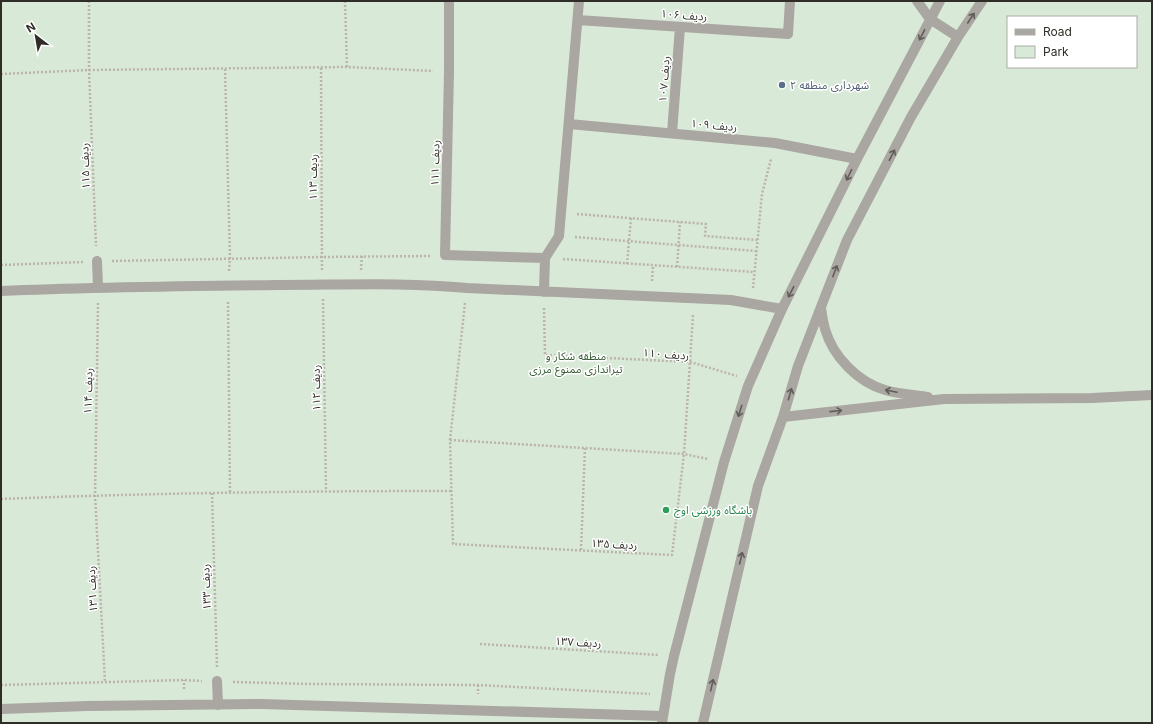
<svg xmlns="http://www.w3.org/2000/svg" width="1153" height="724" viewBox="0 0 1153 724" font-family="Inter,'Noto Sans Arabic',sans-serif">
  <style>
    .green { fill: #d9e9d7; fill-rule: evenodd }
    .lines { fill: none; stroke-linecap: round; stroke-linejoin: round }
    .path { stroke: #bbb4ab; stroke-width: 2.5; stroke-dasharray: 2 2; stroke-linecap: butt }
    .minor { stroke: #aaa6a1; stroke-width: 10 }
    .oneway { stroke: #615d58 }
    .service-dot { fill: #5c6f8a; stroke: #fff; stroke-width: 1.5 }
    .leisure-dot { fill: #2e9e5b; stroke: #fff; stroke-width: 1.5 }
    .labels { text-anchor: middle; stroke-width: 3; stroke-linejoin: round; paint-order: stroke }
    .street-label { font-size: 11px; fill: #302d28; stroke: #fff }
    .service-label { font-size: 11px; fill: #4e5e75; stroke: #fff; text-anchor: start }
    .park-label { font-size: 11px; fill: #375c35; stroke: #fff }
    .leisure-label { font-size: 11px; fill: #27864d; stroke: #fff; text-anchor: start }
  </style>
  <rect width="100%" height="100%" fill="#fff6eb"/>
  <path class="green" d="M 1,1 L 1152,1 L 1152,723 L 1,723 ZM 1008,17 L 1136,17 L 1136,67 L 1008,67 Z"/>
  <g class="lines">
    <path class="path" d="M 89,1 L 89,70 L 96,246
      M 345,1 L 347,67
      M 321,68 L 322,270
      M 225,69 L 230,258 L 229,271
      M 1,74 L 89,70 L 347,67 L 433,71
      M 577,214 L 706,224 L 705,236 L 757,240
      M 575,237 L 756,251
      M 563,259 L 754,272
      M 112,261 L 322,257 L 431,256
      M 627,264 L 631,218
      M 1,265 L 83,262
      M 677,267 L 680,222
      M 361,270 L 362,256
      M 652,281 L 653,265
      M 753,288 L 762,194 L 771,159
      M 323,299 L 326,491
      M 228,302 L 230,493
      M 98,303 L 95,495 L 105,682
      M 465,303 L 450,440 L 453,544 L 672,555 L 684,454 L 693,315
      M 544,308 L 545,355 L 690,362 L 737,376
      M 450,440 L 684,454 L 708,459
      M 212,493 L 217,667
      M 1,499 C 151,493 301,491 451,491
      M 581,550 L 585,447
      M 480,644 L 659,655
      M 233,682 L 311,684 L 478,685 L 650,694
      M 1,685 L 184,680 L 202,681
      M 478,685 L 478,694
      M 184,689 L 184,680"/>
    <path class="minor" d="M 449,1 L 449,71 L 445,255 L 545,258
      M 917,1 L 930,19 L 958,37
      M 578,20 L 788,34 L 790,1
      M 569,124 L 775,143 L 857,159
      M 672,133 L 680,27
      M 97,261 L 98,287
      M 1,291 C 94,287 187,286 279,285 C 342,285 405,282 467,288 L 731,300 L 782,309
      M 544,292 L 545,258 L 559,236 L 579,1
      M 821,308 C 822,315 823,322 825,329 C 833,357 858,382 885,390 C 899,394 914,395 928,397
      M 783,417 L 944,399 L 1092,398 L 1152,395
      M 217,681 L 218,705
      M 1,709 L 87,706 L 261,704 L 663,716
      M 662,723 L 670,674 L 674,656 L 724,462 L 748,386 L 782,309 L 857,159 L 940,1
      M 703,723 L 758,486 L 783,417 L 798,366 L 847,240 L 911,117 L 958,37 L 982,1"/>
  </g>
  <defs><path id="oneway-shaft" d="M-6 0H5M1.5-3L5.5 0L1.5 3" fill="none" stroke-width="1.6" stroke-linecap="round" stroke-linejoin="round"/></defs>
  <g class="oneway">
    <use href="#oneway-shaft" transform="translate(971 18) rotate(-57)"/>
    <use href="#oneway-shaft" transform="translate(922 35) rotate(117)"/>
    <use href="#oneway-shaft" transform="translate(892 155) rotate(-63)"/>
    <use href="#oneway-shaft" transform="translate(849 175) rotate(116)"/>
    <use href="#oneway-shaft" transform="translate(835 271) rotate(-69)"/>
    <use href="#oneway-shaft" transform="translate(791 292) rotate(117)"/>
    <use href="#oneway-shaft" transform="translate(891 391) rotate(-168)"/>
    <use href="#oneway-shaft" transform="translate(790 394) rotate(-74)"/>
    <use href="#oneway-shaft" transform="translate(740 411) rotate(108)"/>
    <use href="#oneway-shaft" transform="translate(836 411) rotate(-6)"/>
    <use href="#oneway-shaft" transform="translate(741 558) rotate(-77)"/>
    <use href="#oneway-shaft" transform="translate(712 685) rotate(-77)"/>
  </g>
  <circle class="service-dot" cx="782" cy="85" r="4"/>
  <circle class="leisure-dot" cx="666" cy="510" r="4"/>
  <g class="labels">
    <g class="street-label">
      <text transform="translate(684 15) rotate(4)" y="4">ردیف ۱۰۶</text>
      <text transform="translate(664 79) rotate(-86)" y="4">ردیف ۱۰۷</text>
      <text transform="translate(714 125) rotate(5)" y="4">ردیف ۱۰۹</text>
      <text transform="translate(435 163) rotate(-89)" y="4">ردیف ۱۱۱</text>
      <text transform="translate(85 166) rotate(-92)" y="4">ردیف ۱۱۵</text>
      <text transform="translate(313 177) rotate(-90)" y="4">ردیف ۱۱۳</text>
      <text transform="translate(666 354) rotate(4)" y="4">ردیف ۱۱۰</text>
      <text transform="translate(316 388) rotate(-91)" y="4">ردیف ۱۱۲</text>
      <text transform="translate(88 391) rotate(-89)" y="4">ردیف ۱۱۴</text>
      <text transform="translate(614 544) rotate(3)" y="4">ردیف ۱۳۵</text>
      <text transform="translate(206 587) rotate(-92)" y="4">ردیف ۱۳۳</text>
      <text transform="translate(92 589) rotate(-93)" y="4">ردیف ۱۳۱</text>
      <text transform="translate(578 642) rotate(3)" y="4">ردیف ۱۳۷</text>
    </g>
    <g class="service-label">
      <text x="790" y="89">شهرداری منطقه ۲</text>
    </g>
    <g class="park-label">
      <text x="576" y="360">منطقه شکار و<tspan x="576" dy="13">تیراندازی ممنوع مرزی</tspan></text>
    </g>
    <g class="leisure-label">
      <text x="674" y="514">باشگاه ورزشی اوج</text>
    </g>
  </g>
  <rect width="1153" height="724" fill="none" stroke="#302d28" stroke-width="4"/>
  <rect x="1007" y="16" width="130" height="52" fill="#ffffff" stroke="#acaba9"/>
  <rect x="1015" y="29" width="20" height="6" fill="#aaa6a1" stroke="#acaba9"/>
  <text x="1043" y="36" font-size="12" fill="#302d28">Road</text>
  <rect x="1015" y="46" width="20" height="12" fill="#d9e9d7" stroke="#acaba9"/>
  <text x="1043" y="56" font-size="12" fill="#302d28">Park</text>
  <g transform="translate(36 36) rotate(329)" stroke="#ffffff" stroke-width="3" paint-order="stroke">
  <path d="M0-3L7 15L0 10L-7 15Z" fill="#302d28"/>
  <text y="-6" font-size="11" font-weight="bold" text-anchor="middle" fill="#302d28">N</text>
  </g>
</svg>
